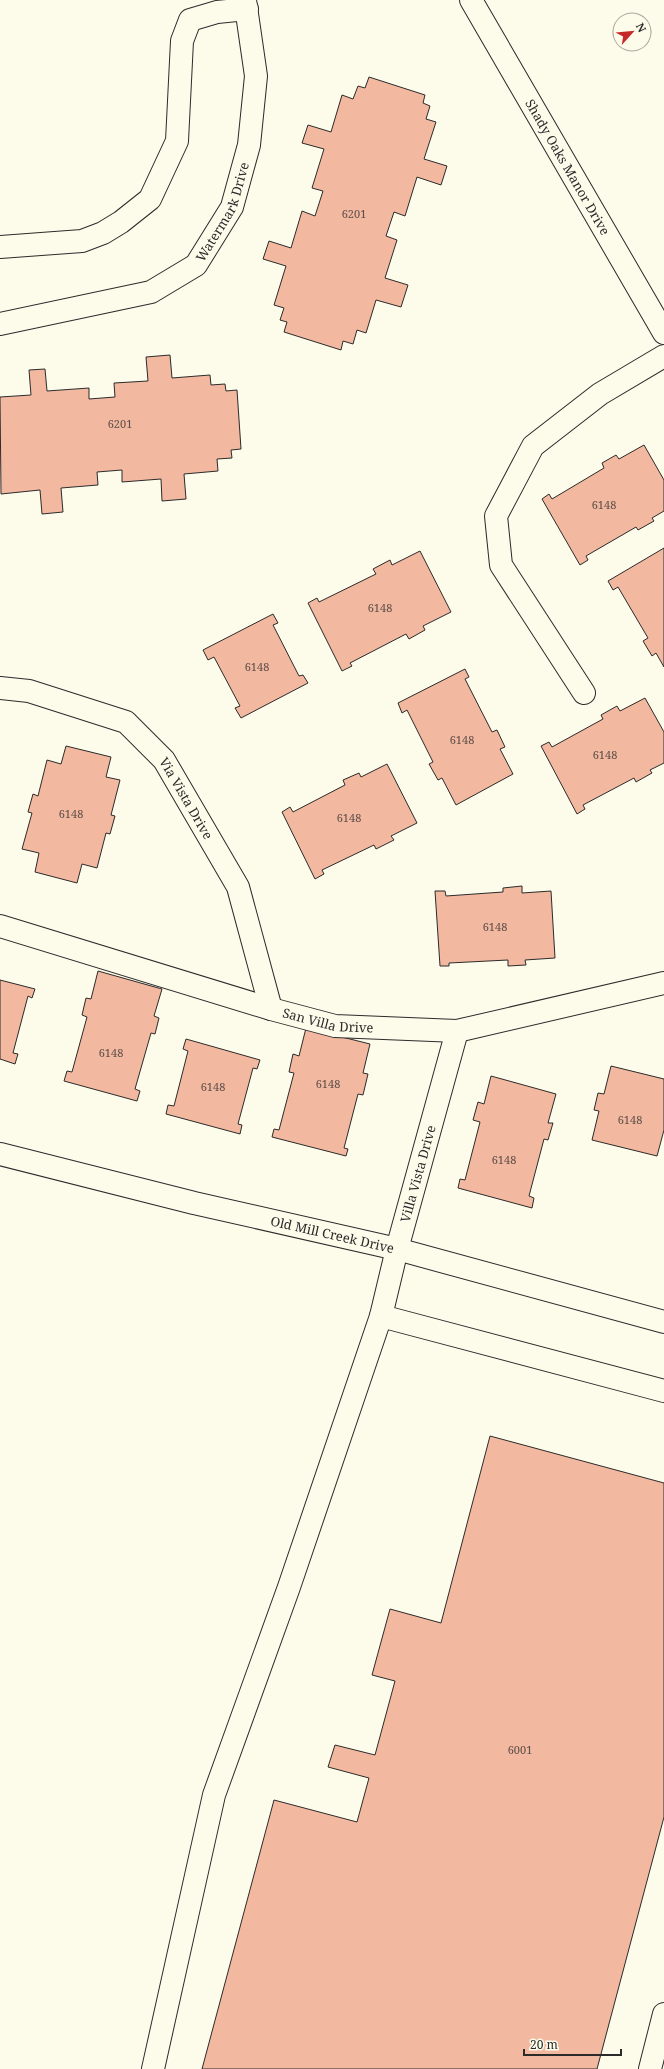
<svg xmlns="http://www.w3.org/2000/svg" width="664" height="2069" viewBox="0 0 664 2069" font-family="'Noto Serif',serif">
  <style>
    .building { fill: #f2b8a0; stroke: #2b2b2b }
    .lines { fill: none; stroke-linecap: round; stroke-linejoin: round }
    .minor-casing { stroke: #2b2b2b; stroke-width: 24 }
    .minor { stroke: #fdfbea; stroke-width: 22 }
    .labels { text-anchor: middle; stroke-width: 3; stroke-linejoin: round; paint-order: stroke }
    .number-label { font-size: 11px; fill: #5d4e48 }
    .street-label { font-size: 13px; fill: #2b2b2b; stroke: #fdfbea }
  </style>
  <rect width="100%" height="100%" fill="#fdfbea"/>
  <path class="building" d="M 369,77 L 425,95 L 423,103 L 430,106 L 426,119 L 436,122 L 424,159 L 447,166 L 441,185 L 417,177 L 405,216 L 394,212 L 386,236 L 397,240 L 385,278 L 408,285 L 401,307 L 376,300 L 366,333 L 357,330 L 353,344 L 343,341 L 341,350 L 284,332 L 287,322 L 280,320 L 284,308 L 274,305 L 286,266 L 263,259 L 269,241 L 291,248 L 302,211 L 315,216 L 323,191 L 312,188 L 324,149 L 302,143 L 308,125 L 331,132 L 342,95 L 353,99 L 358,86 L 365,88 Z
    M 170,355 L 172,378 L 210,375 L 211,385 L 225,384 L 226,391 L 237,390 L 241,449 L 231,450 L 232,458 L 217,459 L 218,471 L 184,474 L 186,499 L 162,501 L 161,479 L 122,482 L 122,470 L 97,472 L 98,485 L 61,488 L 63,512 L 42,514 L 40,490 L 1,494 L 0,397 L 31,395 L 29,370 L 45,369 L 47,391 L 89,388 L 89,399 L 115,397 L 114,383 L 148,381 L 146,357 Z
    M 644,445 L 664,480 L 664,511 L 652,518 L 654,521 L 638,530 L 636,527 L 586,556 L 588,560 L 580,565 L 542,499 L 549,494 L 552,499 L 604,468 L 602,463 L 616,455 L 619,459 Z
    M 664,548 L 664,667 L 656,653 L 652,656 L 643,641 L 648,638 L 618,587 L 613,590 L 608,581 Z
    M 420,551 L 451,612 L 423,626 L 425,630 L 409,639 L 406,634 L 350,663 L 352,666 L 342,671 L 308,603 L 317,598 L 319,602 L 376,574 L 373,569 L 390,560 L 392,565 Z
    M 273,614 L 278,623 L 273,625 L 299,676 L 303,675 L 308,683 L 241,718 L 235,708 L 240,706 L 214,657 L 208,660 L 203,650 Z
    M 465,669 L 469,677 L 465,679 L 492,732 L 497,730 L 505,747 L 500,749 L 513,774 L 456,805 L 442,778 L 438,780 L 429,764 L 433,762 L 407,710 L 402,713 L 398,703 Z
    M 645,698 L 664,732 L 664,763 L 650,770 L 652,773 L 636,782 L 634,778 L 583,805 L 585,809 L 577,814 L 541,746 L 549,742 L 552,747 L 603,719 L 601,715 L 617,706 L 620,711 Z
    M 66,746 L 111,757 L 106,777 L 120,780 L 111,815 L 115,816 L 110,834 L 106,833 L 97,868 L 82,864 L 77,883 L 35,872 L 39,853 L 22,849 L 32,813 L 28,812 L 33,794 L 38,796 L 47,760 L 61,764 Z
    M 387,764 L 417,823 L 391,836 L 394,840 L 376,849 L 374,845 L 322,870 L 324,874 L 315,879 L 282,812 L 290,807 L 293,812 L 345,785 L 343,780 L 359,773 L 361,777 Z
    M 522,886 L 522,893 L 551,891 L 555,958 L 525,960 L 526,965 L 508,966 L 508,960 L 449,963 L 449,966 L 440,966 L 435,891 L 445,891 L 446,896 L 503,892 L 503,888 Z
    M 98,971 L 162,989 L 154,1016 L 159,1018 L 155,1034 L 151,1033 L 135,1089 L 140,1091 L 137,1101 L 64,1081 L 67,1071 L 72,1072 L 87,1017 L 82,1015 L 86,998 L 91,999 Z
    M 0,980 L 35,989 L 32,998 L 28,996 L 13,1053 L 18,1054 L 15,1064 L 0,1059 Z
    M 306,1028 L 370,1044 L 363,1073 L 368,1074 L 363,1095 L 358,1094 L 344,1148 L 348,1149 L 346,1156 L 272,1137 L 274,1129 L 279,1130 L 294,1073 L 289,1072 L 293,1054 L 299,1056 Z
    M 186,1039 L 260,1060 L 257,1069 L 253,1068 L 238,1124 L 242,1125 L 240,1134 L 166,1114 L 168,1105 L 174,1106 L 188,1051 L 183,1049 Z
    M 611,1066 L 664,1079 L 664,1130 L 657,1156 L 592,1140 L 599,1111 L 594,1110 L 598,1093 L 604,1094 Z
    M 491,1076 L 556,1094 L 548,1123 L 553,1123 L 548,1140 L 544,1139 L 529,1196 L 534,1198 L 532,1208 L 458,1188 L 460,1179 L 465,1180 L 480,1122 L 473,1120 L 478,1102 L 484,1104 Z
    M 490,1436 L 664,1483 L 664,1817 L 597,2069 L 202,2069 L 274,1800 L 357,1822 L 369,1778 L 328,1767 L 335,1745 L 375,1755 L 395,1681 L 372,1675 L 390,1609 L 441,1623 Z"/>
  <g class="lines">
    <defs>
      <g id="minor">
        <path id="s1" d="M 471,0 L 664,333"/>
        <path d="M 0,247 L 82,241 L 103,233 L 121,222 L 150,199 L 177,141 L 182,41 L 190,20 L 217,12 L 247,9"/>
        <path id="s2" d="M 0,324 L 151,292 L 196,265 L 232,207 L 249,145 L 256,76 L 245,0"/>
        <path id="s3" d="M 0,688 L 29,691 L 126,722 L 164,760 L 238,887 L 271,1009"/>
        <path d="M 584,693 L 501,565 L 496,516 L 533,446 L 600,394 L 664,356"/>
        <path id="s4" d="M 0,926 L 271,1009 L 335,1026 L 457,1031 L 664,983"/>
        <path id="s5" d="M 0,1154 L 194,1203 L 397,1249 L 664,1322"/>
        <path d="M 381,1316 L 664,1391"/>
        <path id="s6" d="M 153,2069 L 214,1795 L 289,1587 L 381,1316 L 397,1249 L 457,1031"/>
        <path d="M 650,2069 L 664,2014"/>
      </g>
    </defs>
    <use href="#minor" class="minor-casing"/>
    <use href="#minor" class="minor"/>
  </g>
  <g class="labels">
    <g class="number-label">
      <text x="354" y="218">6201</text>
      <text x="120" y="428">6201</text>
      <text x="604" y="509">6148</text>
      <text x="380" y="612">6148</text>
      <text x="257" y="671">6148</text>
      <text x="462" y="744">6148</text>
      <text x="605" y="759">6148</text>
      <text x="71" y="818">6148</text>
      <text x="349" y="822">6148</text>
      <text x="495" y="931">6148</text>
      <text x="111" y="1057">6148</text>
      <text x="328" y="1088">6148</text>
      <text x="213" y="1091">6148</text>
      <text x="630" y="1124">6148</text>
      <text x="504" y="1164">6148</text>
      <text x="520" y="1754">6001</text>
    </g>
    <g class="street-label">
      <text dy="5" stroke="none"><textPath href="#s1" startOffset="193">Shady Oaks Manor Drive</textPath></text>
      <text dy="5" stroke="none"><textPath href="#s2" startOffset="267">Watermark Drive</textPath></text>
      <text dy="5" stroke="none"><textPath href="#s3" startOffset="229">Via Vista Drive</textPath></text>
      <text dy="5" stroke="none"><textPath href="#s4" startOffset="342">San Villa Drive</textPath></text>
      <text dy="5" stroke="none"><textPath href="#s6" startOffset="935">Villa Vista Drive</textPath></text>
      <text dy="5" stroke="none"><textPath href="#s5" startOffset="342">Old Mill Creek Drive</textPath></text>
    </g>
  </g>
  <g transform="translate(632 32) rotate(63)"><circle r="19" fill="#fdfbea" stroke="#a9a89e"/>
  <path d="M0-3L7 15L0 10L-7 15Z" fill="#c62828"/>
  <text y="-6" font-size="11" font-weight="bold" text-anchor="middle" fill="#2b2b2b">N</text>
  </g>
  <path d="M524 2049v6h97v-6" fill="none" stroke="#2b2b2b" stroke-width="2"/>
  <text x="530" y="2049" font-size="12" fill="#2b2b2b" stroke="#fdfbea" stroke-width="3" paint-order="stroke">20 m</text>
</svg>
